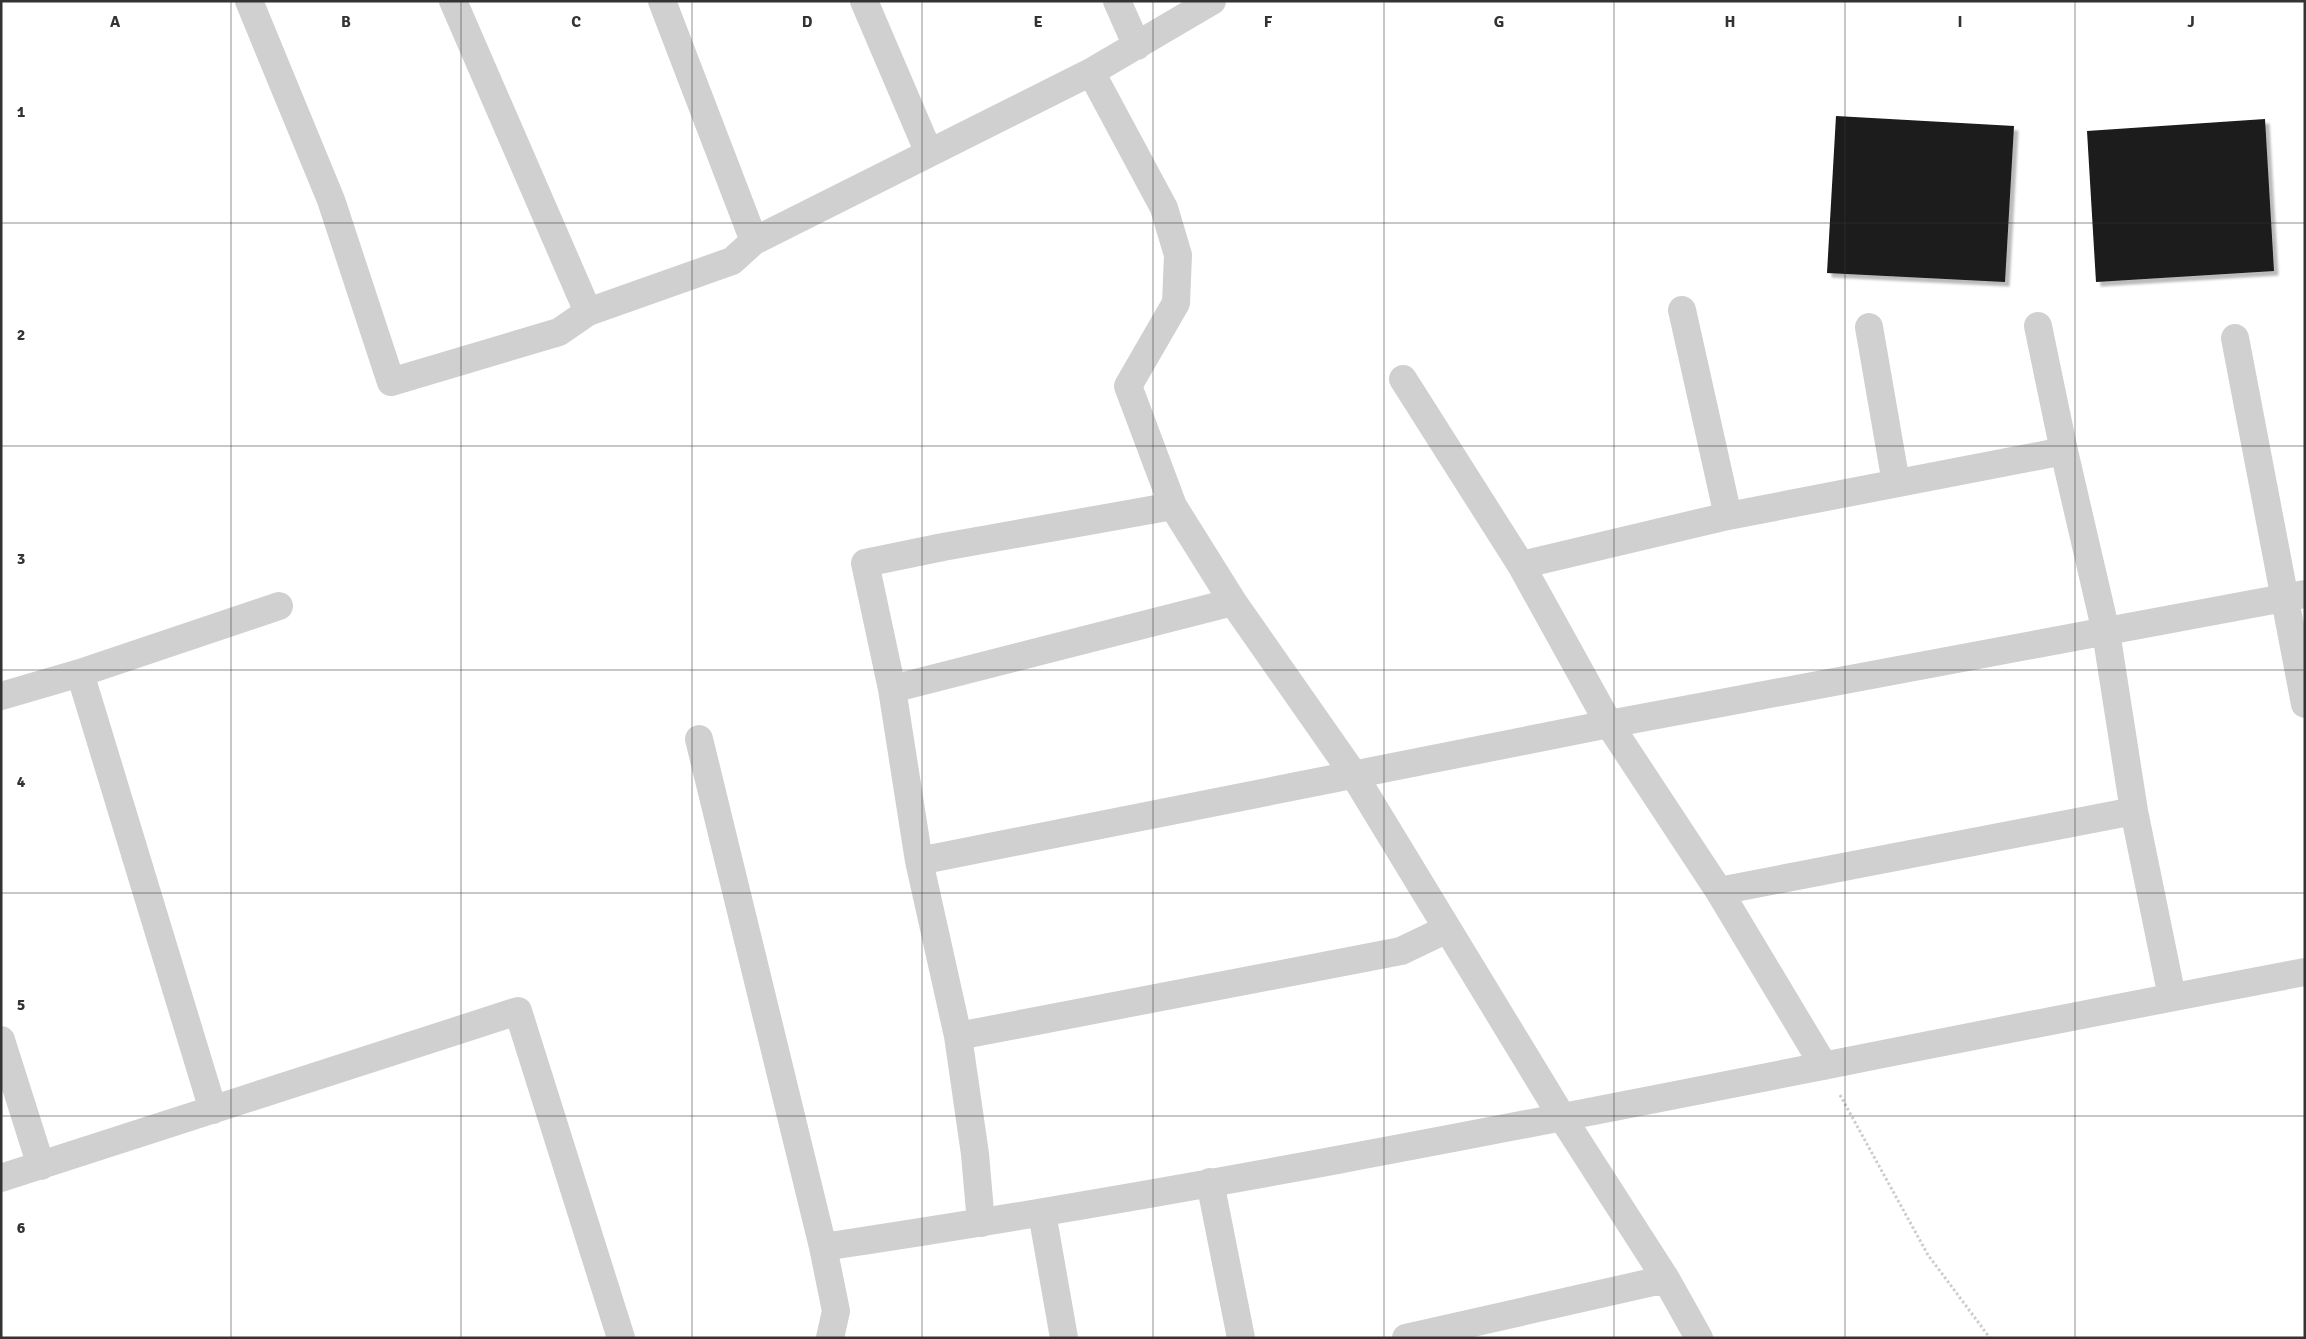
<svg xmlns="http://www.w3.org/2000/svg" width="2306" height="1339" viewBox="0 0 2306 1339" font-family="Signika,sans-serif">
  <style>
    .building { fill: #1a1a1a; filter: url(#shadow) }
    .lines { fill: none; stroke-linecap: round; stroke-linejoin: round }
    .path { stroke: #cdcdcd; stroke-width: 3; stroke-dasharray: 2.5 2.5; stroke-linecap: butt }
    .minor { stroke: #d0d0d0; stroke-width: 28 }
    .grid { fill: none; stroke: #333; stroke-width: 1; stroke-opacity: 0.55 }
    .grid-label { font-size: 16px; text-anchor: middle; font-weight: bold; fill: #333; stroke: #fff; stroke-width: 5; stroke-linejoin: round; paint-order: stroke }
  </style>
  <defs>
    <filter id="shadow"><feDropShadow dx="4.5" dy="4.5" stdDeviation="1" flood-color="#0004"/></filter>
  </defs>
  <rect width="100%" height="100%" fill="#fff"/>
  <path class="building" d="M 1836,116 L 2014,126 L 2005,282 L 1827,273 Z
    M 2265,119 L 2274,271 L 2096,282 L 2087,131 Z"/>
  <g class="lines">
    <path class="path" d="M 1840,1095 L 1928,1255 L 1990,1338"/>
    <path class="minor" d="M 249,1 L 331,200 L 391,382 L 559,332 L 588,312 L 732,261 L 754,241 L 1091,72 L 1212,1
      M 453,1 L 588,312
      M 662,1 L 754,241
      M 864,1 L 929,153
      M 1117,1 L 1137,46
      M 1091,72 L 1164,208 L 1178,255 L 1176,303 L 1128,386 L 1173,506
      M 1682,310 L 1728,516
      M 2038,326 L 2064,451
      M 1869,327 L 1896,483
      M 2235,338 L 2305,704
      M 1403,379 L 1521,565 L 1609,724 L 1719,891 L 1824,1066
      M 1521,565 L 1728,516 L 2064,451 L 2106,632 L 2134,811 L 2172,997
      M 80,673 L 213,1110
      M 892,689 L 1233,602
      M 1,696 L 80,673 L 279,606
      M 699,739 L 823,1247 L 836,1311 L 830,1338
      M 919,861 L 1609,724 L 2305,594
      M 1719,891 L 2134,811
      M 958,1036 L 1401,951 L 1447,929
      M 1,1040 L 41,1166
      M 1,1178 L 518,1011 L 621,1338
      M 1210,1182 L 1241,1338
      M 1042,1213 L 1064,1338
      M 981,1223 L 975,1154 L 958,1036 L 919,861 L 892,689 L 865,563 L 943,547 L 1173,506 L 1233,602 L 1354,775 L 1562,1117 L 1666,1279 L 1699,1338
      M 823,1247 C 1320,1173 1811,1065 2305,972
      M 1406,1338 L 1666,1279"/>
  </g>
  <path class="grid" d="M 231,1 L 231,1338M 461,1 L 461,1338M 692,1 L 692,1338M 922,1 L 922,1338M 1153,1 L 1153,1338M 1384,1 L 1384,1338M 1614,1 L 1614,1338M 1845,1 L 1845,1338M 2075,1 L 2075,1338M 1,223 L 2305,223M 1,446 L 2305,446M 1,670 L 2305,670M 1,893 L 2305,893M 1,1116 L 2305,1116"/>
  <g class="grid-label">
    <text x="115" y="27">A</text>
    <text x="346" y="27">B</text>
    <text x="576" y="27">C</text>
    <text x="807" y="27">D</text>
    <text x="1038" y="27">E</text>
    <text x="1268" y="27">F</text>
    <text x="1499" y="27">G</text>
    <text x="1730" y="27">H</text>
    <text x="1960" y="27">I</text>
    <text x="2191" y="27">J</text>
    <text x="21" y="117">1</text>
    <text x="21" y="340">2</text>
    <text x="21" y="564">3</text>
    <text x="21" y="787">4</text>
    <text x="21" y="1010">5</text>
    <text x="21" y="1233">6</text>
  </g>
  <rect width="2306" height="1339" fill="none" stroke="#333333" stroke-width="5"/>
</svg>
